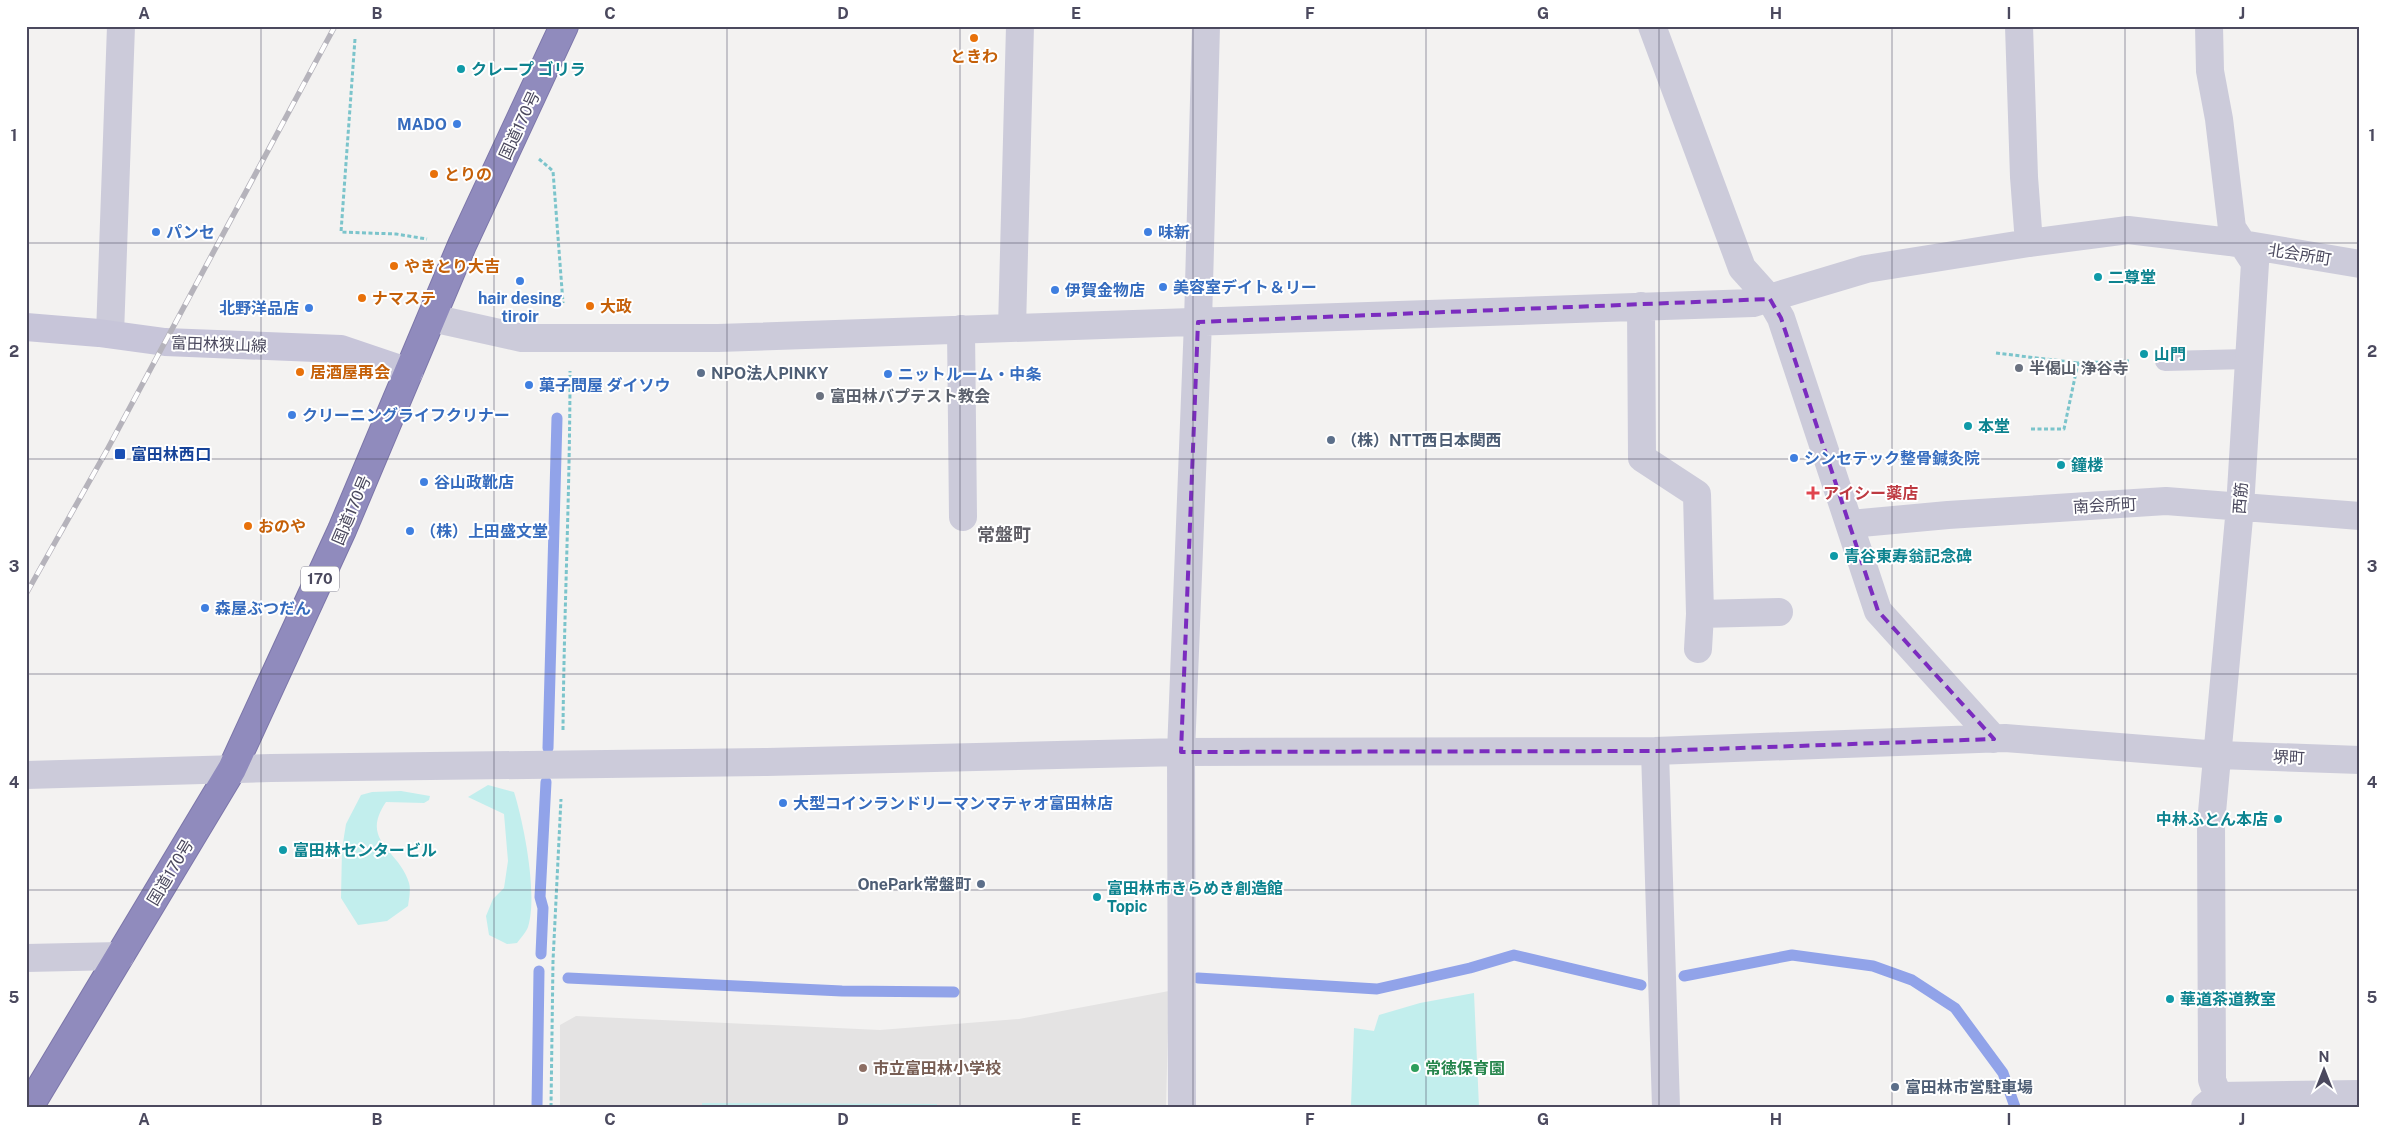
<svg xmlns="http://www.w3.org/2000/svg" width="2386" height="1133" viewBox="0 0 2386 1133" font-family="'Public Sans','Noto Sans JP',sans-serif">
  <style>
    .education { fill: #e4e3e3 }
    .green { fill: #c2eeed }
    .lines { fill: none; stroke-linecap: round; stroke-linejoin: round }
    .stream { stroke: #91a3e9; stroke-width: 11 }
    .highway-casing { stroke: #7c76a9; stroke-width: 30 }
    .path { stroke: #7bc4cb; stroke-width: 3; stroke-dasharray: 4 2.5; stroke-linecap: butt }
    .lane { stroke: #cccbda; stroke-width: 20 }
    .street { stroke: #cccbda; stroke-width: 28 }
    .secondary { stroke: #c7c5d9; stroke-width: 28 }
    .highway { stroke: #908bbd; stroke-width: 28 }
    .rail-casing { stroke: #b5b3bb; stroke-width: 5.5 }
    .rail { stroke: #fff; stroke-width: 4; stroke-dasharray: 11; stroke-linecap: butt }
    .marked { fill: none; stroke: #7b2cbf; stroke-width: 4; stroke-dasharray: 10 6; stroke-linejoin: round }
    .grid { fill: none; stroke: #4b495e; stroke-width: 1; stroke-opacity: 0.55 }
    .food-dot { fill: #e8710a; stroke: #fff; stroke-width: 2 }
    .culture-dot { fill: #0f9aa8; stroke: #fff; stroke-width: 2 }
    .shop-dot { fill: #3f7fe0; stroke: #fff; stroke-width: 2 }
    .worship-dot { fill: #6b7280; stroke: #fff; stroke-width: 2 }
    .service-dot { fill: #5c6f8a; stroke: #fff; stroke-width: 2 }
    .transit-dot { fill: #1a4fb4; stroke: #fff; stroke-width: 2 }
    .health-dot { fill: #e0444e; stroke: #fff; stroke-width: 2 }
    .education-dot { fill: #8d6e63; stroke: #fff; stroke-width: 2 }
    .leisure-dot { fill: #2e9e5b; stroke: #fff; stroke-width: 2 }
    .labels { text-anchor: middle; stroke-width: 4; stroke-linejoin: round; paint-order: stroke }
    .shield { fill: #fff; stroke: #81808e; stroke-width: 1 }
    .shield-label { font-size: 15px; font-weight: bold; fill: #4b495e }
    .food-label { font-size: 16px; font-weight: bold; fill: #c56008; stroke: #fff; text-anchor: start }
    .culture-label { font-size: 16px; font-weight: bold; fill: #0d838f; stroke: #fff; text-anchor: start }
    .shop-label { font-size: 16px; font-weight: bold; fill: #366cbe; stroke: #fff; text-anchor: start }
    .street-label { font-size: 16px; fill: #4b495e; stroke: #fff }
    .worship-label { font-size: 16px; font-weight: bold; fill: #5b616d; stroke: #fff; text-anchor: start }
    .service-label { font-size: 16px; font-weight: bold; fill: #4e5e75; stroke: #fff; text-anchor: start }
    .transit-label { font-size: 16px; font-weight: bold; fill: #164399; stroke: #fff; text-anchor: start }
    .health-label { font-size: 16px; font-weight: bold; fill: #be3a42; stroke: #fff; text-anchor: start }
    .education-label { font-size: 16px; font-weight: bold; fill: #785e54; stroke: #fff; text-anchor: start }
    .leisure-label { font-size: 16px; font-weight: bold; fill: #27864d; stroke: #fff; text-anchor: start }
    .neighbourhood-label { font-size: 18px; font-weight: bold; fill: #5f5e66; stroke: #fff }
    .neatline { fill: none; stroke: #4b495e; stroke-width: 2 }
    .grid-label { font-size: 16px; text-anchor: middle; font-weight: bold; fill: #4b495e }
  </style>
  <rect width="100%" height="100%" fill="#f3f2f1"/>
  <path class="education" d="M 1169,991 L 1166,1107 L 560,1107 L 560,1025 L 576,1016 L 880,1030 L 1019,1019 Z"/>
  <path class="green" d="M 488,785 L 514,792 C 524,824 538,895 528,927 C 526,932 521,938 517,943 L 507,944 L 489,935 L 486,916 L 493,899 L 504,888 L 508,861 L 504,814 L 468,797 Z
    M 401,791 L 430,796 L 429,800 L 424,803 L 386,802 C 359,842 399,849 409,883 C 411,889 409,899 408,906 L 387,921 L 358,925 L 341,898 L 342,849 L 346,824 L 361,795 L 372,792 Z
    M 1474,993 L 1479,1107 L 1292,1107 L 1294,1105 L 1351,1105 L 1354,1028 L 1374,1031 L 1379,1015 L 1420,1003 Z
    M 702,1103 L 937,1104 L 937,1107 L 702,1107 Z"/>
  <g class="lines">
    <path class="stream" d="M 548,748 L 557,418
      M 541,954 L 543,908 L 540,897 L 546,782
      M 1684,976 L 1792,955 L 1873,966 L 1912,980 L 1955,1008 L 2003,1073 L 2015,1107
      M 568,978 L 842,991 L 954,992
      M 1198,978 L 1377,989 L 1470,968 L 1514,955 L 1641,985
      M 537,1107 L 539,971"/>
    <defs>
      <path id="highway" d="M 29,1107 L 232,769 L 342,530 L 462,245 L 564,26"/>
    </defs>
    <use href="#highway" class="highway-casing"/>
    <path class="path" d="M 355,39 L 341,232 L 396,234 L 427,239
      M 539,159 L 553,171 L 563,303
      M 1996,353 L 2078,363
      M 2031,429 L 2064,429 L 2078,363 L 2129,361
      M 563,730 C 564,610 570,491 570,371
      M 551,1107 L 553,961 L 561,799"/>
    <path class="lane" d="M 2165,361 L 2249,359"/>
    <path class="street" d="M 1652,26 L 1742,268 L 1770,299 L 1781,318 L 1878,611 L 1994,739
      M 2019,26 L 2024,177 L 2029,243
      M 2209,26 L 2210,71 L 2219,119 L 2232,228 L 2255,263 L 2240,507 L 2211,823 L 2212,1080 L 2218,1096
      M 1641,306 L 1642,458 L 1697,494 L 1700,614 L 1779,612
      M 432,318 L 522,338 L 718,338 L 1753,303 L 1866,269 L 2029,243 L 2128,230 L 2230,242 L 2360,264
      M 1012,328 L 1020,26
      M 961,329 L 963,517
      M 110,334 L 121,26
      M 1850,524 L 1948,515 L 2166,501 L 2360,516
      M 1698,649 L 1700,614
      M 1655,751 L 1666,1107
      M 26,775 L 271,768 L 767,762 L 1181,752 L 1655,751 L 2005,738 L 2219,755 L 2360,760
      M 26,958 L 120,956
      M 1182,1107 L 1181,752 L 1198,322 L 1206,26
      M 2205,1107 L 2218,1096 L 2360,1094"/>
    <path class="secondary" d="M 26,327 L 99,333 L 165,342 L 341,349 L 409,372"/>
    <use href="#highway" class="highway"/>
    <defs>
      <path id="rail" d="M 26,594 L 107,450 L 335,26"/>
    </defs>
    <use href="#rail" class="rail-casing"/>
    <use href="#rail" class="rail"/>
  </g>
  <path class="marked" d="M 1770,299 L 1781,318 L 1878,611 L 1994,739 L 1655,751 L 1181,752 L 1198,322 Z"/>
  <path class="grid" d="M 261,26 L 261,1107M 494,26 L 494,1107M 727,26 L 727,1107M 960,26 L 960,1107M 1193,26 L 1193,1107M 1426,26 L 1426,1107M 1659,26 L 1659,1107M 1892,26 L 1892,1107M 2125,26 L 2125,1107M 26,243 L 2360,243M 26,459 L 2360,459M 26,674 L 2360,674M 26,890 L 2360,890"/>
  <g class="food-dot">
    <circle cx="974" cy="38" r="5"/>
    <circle cx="434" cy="174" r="5"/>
    <circle cx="394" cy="266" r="5"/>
    <circle cx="362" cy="298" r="5"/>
    <circle cx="590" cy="306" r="5"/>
    <circle cx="300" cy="372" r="5"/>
    <circle cx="248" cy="526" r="5"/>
  </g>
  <g class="culture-dot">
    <circle cx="461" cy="69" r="5"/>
    <circle cx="2098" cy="277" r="5"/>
    <circle cx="2144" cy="354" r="5"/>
    <circle cx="1968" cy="426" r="5"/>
    <circle cx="2061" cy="465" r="5"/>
    <circle cx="1834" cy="556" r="5"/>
    <circle cx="2278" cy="819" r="5"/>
    <circle cx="283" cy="850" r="5"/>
    <circle cx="1097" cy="897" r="5"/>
    <circle cx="2170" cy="999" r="5"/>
  </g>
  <g class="shop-dot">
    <circle cx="457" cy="124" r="5"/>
    <circle cx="156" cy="232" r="5"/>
    <circle cx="1148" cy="232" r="5"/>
    <circle cx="520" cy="281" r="5"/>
    <circle cx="1163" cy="287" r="5"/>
    <circle cx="1055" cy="290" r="5"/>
    <circle cx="309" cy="308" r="5"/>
    <circle cx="888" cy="374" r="5"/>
    <circle cx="529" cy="385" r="5"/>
    <circle cx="292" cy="415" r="5"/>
    <circle cx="1794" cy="458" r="5"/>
    <circle cx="424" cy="482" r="5"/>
    <circle cx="410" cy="531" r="5"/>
    <circle cx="205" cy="608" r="5"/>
    <circle cx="783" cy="803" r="5"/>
  </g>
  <g class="worship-dot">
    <circle cx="2019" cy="368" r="5"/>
    <circle cx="820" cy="396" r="5"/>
  </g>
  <g class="service-dot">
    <circle cx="701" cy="373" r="5"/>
    <circle cx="1331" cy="440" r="5"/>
    <circle cx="981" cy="884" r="5"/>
    <circle cx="1895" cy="1087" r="5"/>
  </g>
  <rect class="transit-dot" x="114" y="448" width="12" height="12" rx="2.5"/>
  <path class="health-dot" d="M1810.5 485.5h5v5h5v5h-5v5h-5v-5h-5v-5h5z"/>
  <circle class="education-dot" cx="863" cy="1068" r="5"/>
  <circle class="leisure-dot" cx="1415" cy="1068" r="5"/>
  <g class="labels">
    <rect class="shield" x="301" y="566.5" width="38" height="25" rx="4"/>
    <g class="shield-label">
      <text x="320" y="584">170</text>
    </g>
    <g class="food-label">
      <text x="974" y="62" text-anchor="middle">ときわ</text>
      <text x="444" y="180">とりの</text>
      <text x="404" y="272">やきとり大吉</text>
      <text x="372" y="304">ナマステ</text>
      <text x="600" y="312">大政</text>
      <text x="310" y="378">居酒屋再会</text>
      <text x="258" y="532">おのや</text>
    </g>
    <g class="culture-label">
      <text x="471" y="75">クレープ ゴリラ</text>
      <text x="2108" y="283">二尊堂</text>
      <text x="2154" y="360">山門</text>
      <text x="1978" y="432">本堂</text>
      <text x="2071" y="471">鐘楼</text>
      <text x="1844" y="562">青谷東寿翁記念碑</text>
      <text x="2268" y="825" text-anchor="end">中林ふとん本店</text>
      <text x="293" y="856">富田林センタービル</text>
      <text x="1107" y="894">富田林市きらめき創造館<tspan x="1107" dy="18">Topic</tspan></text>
      <text x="2180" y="1005">華道茶道教室</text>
    </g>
    <g class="shop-label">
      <text x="447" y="130" text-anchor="end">MADO</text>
      <text x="166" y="238">パンセ</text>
      <text x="1158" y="238">味新</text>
      <text x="1173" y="293">美容室デイト＆リー</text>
      <text x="1065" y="296">伊賀金物店</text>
      <text x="520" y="304" text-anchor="middle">hair desing<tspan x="520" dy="18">tiroir</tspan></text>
      <text x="299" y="314" text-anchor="end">北野洋品店</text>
      <text x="898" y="380">ニットルーム・中条</text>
      <text x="539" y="391">菓子問屋 ダイソウ</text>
      <text x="302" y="421">クリーニングライフクリナー</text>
      <text x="1804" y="464">シンセテック整骨鍼灸院</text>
      <text x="434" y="488">谷山政靴店</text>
      <text x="420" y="537">（株）上田盛文堂</text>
      <text x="215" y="614">森屋ぶつだん</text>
      <text x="793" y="809">大型コインランドリーマンマテャオ富田林店</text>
    </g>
    <g class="street-label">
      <text transform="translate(519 125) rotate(-65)" y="6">国道170号</text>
      <text transform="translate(2300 254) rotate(9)" y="6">北会所町</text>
      <text transform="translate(219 344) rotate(2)" y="6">富田林狭山線</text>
      <text transform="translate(2240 498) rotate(-86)" y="6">西筋</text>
      <text transform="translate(2105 505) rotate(-3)" y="6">南会所町</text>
      <text transform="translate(351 510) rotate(-67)" y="6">国道170号</text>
      <text transform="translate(2289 757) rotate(2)" y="6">堺町</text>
      <text transform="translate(170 872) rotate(-59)" y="6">国道170号</text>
    </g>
    <g class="worship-label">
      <text x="2029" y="374">半偈山 浄谷寺</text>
      <text x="830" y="402">富田林バプテスト教会</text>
    </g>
    <g class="service-label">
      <text x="711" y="379">NPO法人PINKY</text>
      <text x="1341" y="446">（株）NTT西日本関西</text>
      <text x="971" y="890" text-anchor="end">OnePark常盤町</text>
      <text x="1905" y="1093">富田林市営駐車場</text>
    </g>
    <g class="transit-label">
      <text x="131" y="460">富田林西口</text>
    </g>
    <g class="health-label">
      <text x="1823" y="499">アイシー薬店</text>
    </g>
    <g class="education-label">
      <text x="873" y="1074">市立富田林小学校</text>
    </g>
    <g class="leisure-label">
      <text x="1425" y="1074">常徳保育園</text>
    </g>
    <g class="neighbourhood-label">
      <text x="1004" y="541">常盤町</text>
    </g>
  </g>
  <rect width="2386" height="1133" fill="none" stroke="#ffffff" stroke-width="55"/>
  <g transform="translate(2324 1070)" stroke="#ffffff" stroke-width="4" paint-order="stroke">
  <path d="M0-4L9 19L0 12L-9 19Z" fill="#4b495e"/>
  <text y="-8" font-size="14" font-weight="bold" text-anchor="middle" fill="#4b495e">N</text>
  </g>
  <rect x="28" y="28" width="2330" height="1078" class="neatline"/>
  <g class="grid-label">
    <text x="144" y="19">A</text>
    <text x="377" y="19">B</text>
    <text x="610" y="19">C</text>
    <text x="843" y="19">D</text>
    <text x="1076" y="19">E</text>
    <text x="1310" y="19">F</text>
    <text x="1543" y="19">G</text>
    <text x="1776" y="19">H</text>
    <text x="2009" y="19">I</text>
    <text x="2242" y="19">J</text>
    <text x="14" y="141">1</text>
    <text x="2372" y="141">1</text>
    <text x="14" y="357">2</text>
    <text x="2372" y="357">2</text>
    <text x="14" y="572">3</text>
    <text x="2372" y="572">3</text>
    <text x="14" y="788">4</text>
    <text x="2372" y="788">4</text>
    <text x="14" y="1003">5</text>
    <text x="2372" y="1003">5</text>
    <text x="144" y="1125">A</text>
    <text x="377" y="1125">B</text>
    <text x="610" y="1125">C</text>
    <text x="843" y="1125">D</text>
    <text x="1076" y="1125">E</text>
    <text x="1310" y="1125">F</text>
    <text x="1543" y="1125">G</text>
    <text x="1776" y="1125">H</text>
    <text x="2009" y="1125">I</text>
    <text x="2242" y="1125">J</text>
  </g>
</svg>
